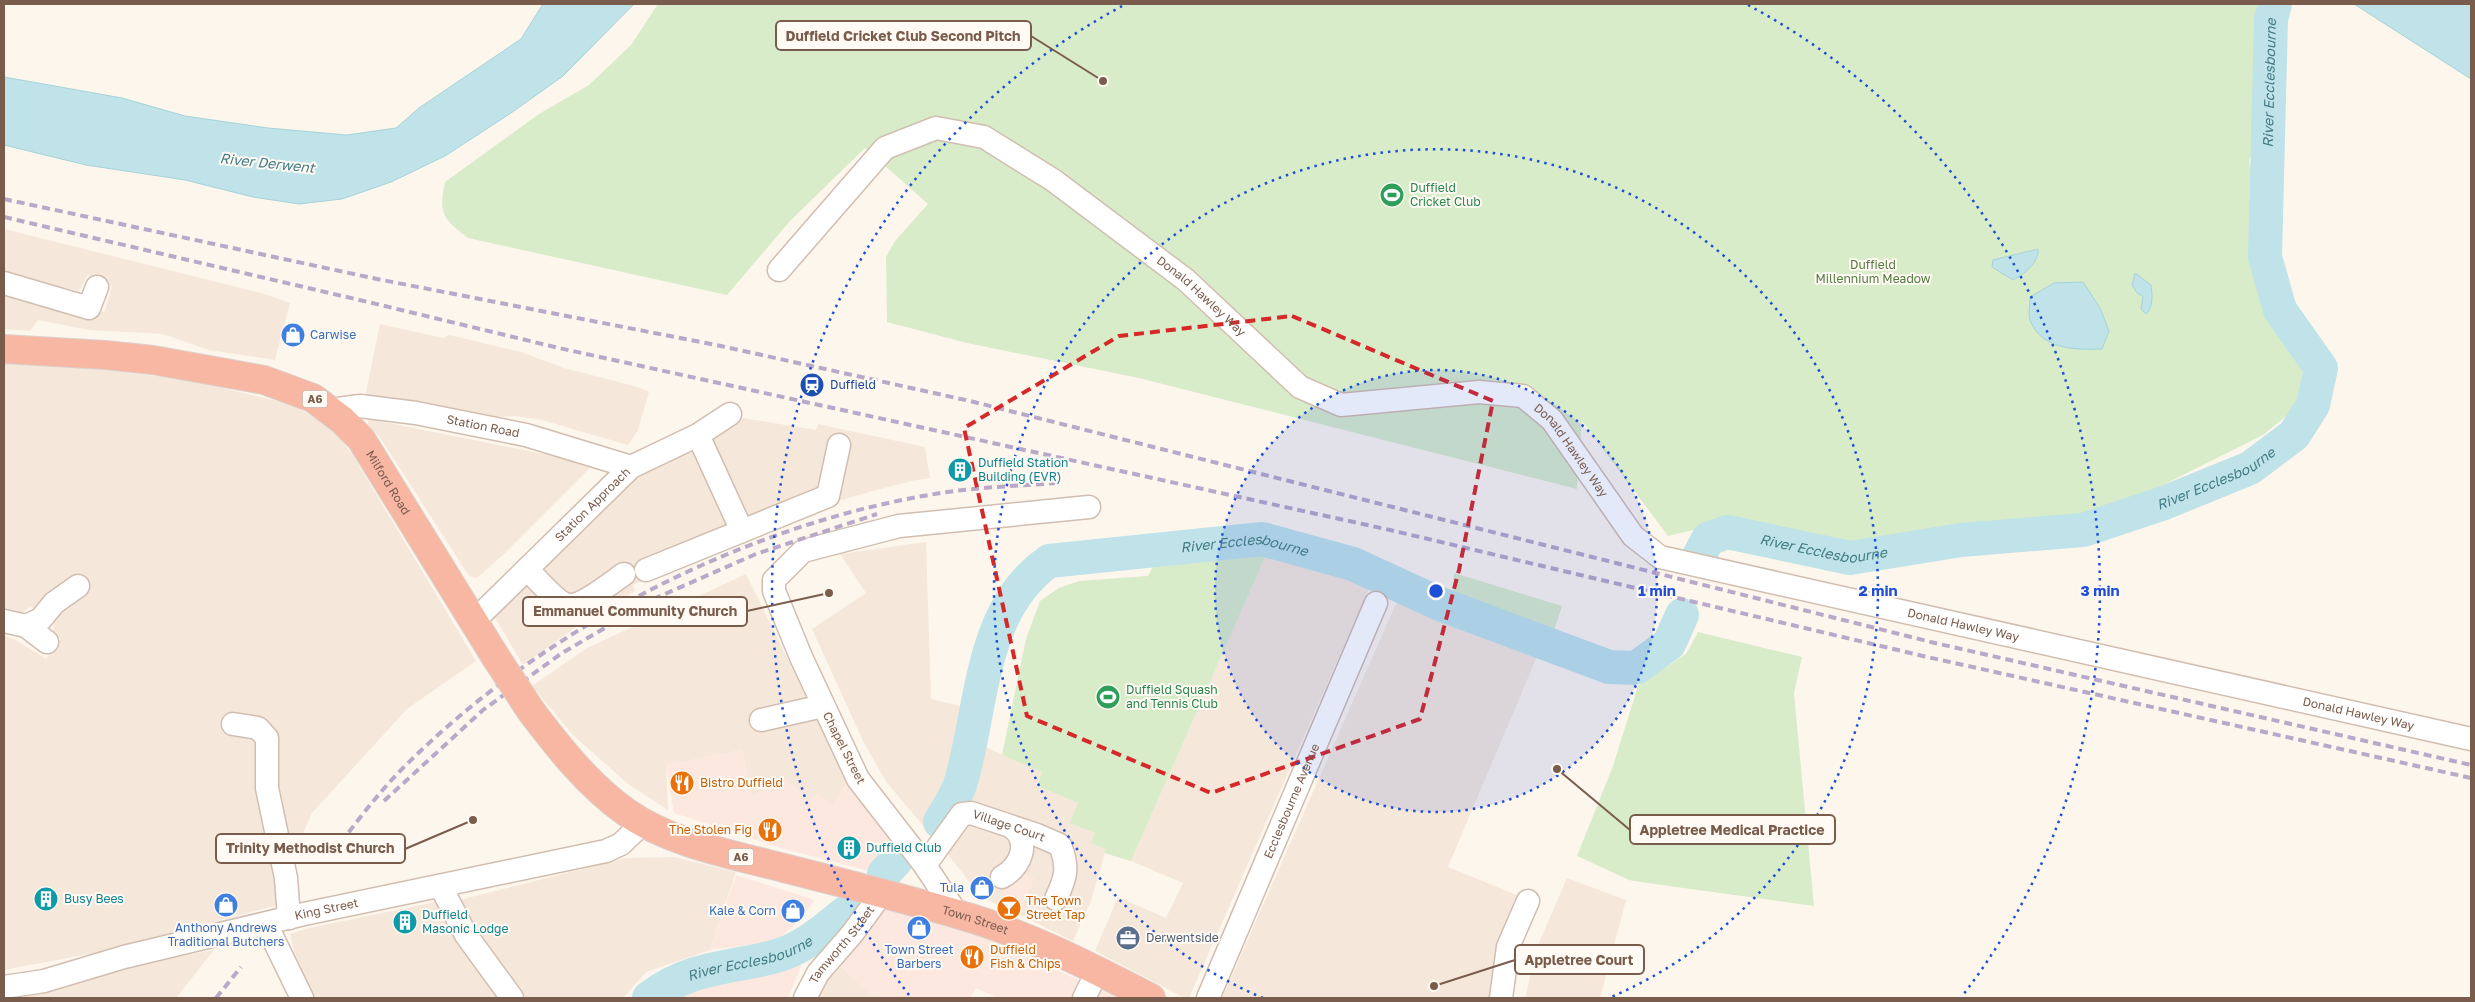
<svg xmlns="http://www.w3.org/2000/svg" width="2475" height="1002" viewBox="0 0 2475 1002" font-family="'Golos Text',sans-serif">
  <style>
    .residential { fill: #f5e8da }
    .commercial { fill: #fde8e0 }
    .green { fill: #d8ecc9 }
    .water { fill: #bfe3e8; stroke: #a5d3da }
    .lines { fill: none; stroke-linecap: round; stroke-linejoin: round }
    .river { stroke: #bfe3e8; stroke-width: 34 }
    .minor-casing { stroke: #d1beb0; stroke-width: 25 }
    .highway-casing { stroke: #dad1cd; stroke-width: 30 }
    .minor { stroke: #fff; stroke-width: 22 }
    .highway { stroke: #f7b7a3; stroke-width: 28 }
    .rail { stroke: #b9a8c9; stroke-width: 4; stroke-dasharray: 8 5; stroke-linecap: butt }
    .highway-bridge-casing { stroke: #dad1cd; stroke-width: 30; stroke-linecap: butt }
    .highway-bridge { stroke: #f7b7a3; stroke-width: 28 }
    .marked { fill: none; stroke: #d62828; stroke-width: 4; stroke-dasharray: 10 6; stroke-linejoin: round }
    .ring { fill: none; stroke: #1d4ed8; stroke-width: 2.5; stroke-dasharray: 2.5 5 }
    .labels { text-anchor: middle; stroke-width: 4; stroke-linejoin: round; paint-order: stroke }
    .shield { fill: #fffaf3; stroke: #a28b7f; stroke-width: 1 }
    .shield-label { font-size: 11px; font-weight: bold; fill: #7a5c4d }
    .leisure-label { font-size: 12px; fill: #27864d; stroke: #fffaf3; text-anchor: start }
    .park-label { font-size: 12px; fill: #537a41; stroke: #fffaf3 }
    .street-label { font-size: 12px; fill: #7a5c4d; stroke: #fffaf3 }
    .shop-label { font-size: 12px; fill: #366cbe; stroke: #fffaf3; text-anchor: end }
    .transit-label { font-size: 12px; fill: #164399; stroke: #fffaf3; text-anchor: start }
    .culture-label { font-size: 12px; fill: #0d838f; stroke: #fffaf3; text-anchor: start }
    .food-label { font-size: 12px; fill: #c56008; stroke: #fffaf3; text-anchor: start }
    .service-label { font-size: 12px; fill: #4e5e75; stroke: #fffaf3; text-anchor: start }
    .water-label { font-size: 14px; font-style: italic; fill: #437c86; stroke: #fffaf3 }
    .centre { fill: #1d4ed8; stroke: #fffaf3; stroke-width: 2.5 }
    .ring-label { font-size: 15px; text-anchor: middle; font-weight: bold; fill: #1d4ed8; stroke: #fffaf3; stroke-width: 4; stroke-linejoin: round; paint-order: stroke }
    .leader { fill: none; stroke: #7a5c4d; stroke-width: 2 }
    .callout-dot { fill: #7a5c4d; stroke: #fffaf3; stroke-width: 2 }
    .callout { fill: #fffaf3; stroke: #7a5c4d; stroke-width: 2 }
    .callout-label { font-size: 14px; text-anchor: middle; font-weight: bold; fill: #7a5c4d }
  </style>
  <rect width="100%" height="100%" fill="#fdf6ec"/>
  <path class="residential" d="M 4,229 L 265,294 L 290,303 L 275,360 L 209,350 L 163,334 L 90,330 L 38,320 L 30,331 L 4,329 L 4,292 L 93,315 L 105,311 L 112,286 L 88,275 L 79,291 L 4,272 Z
    M 380,324 L 443,338 L 449,335 L 521,352 L 564,368 L 638,387 L 649,392 L 638,430 L 628,445 L 542,420 L 515,416 L 483,418 L 365,397 Z
    M 4,363 L 66,366 L 185,379 L 294,405 L 334,430 L 352,454 L 476,661 L 407,709 L 312,813 L 291,860 L 278,905 L 94,953 L 4,970 L 4,636 L 14,639 L 46,659 L 61,639 L 53,632 L 55,619 L 30,607 L 21,613 L 4,610 Z
    M 737,417 L 816,430 L 818,424 L 925,447 L 930,478 L 911,481 L 858,495 L 784,518 L 633,585 L 635,591 L 590,617 L 523,665 L 494,616 L 633,477 L 692,451 Z
    M 368,419 L 564,458 L 590,468 L 505,553 L 477,578 L 469,576 L 381,439 L 368,424 Z
    M 926,542 L 931,699 L 968,708 L 961,770 L 940,812 L 925,828 L 887,783 L 864,743 L 812,629 L 866,593 L 840,554 Z
    M 1266,555 L 1342,564 L 1371,584 L 1189,998 L 1185,998 L 1095,951 L 1118,897 L 1166,918 L 1183,883 L 1131,861 Z
    M 746,574 L 848,782 L 833,805 L 752,797 L 742,750 L 666,765 L 668,810 L 628,784 L 573,735 L 532,686 L 587,648 Z
    M 1399,597 L 1538,654 L 1448,867 L 1519,896 L 1496,998 L 1222,998 Z
    M 983,746 L 1043,772 L 1037,786 L 1078,803 L 1106,849 L 1091,901 L 1073,941 L 1018,914 L 1034,878 L 1007,885 L 998,905 L 981,897 L 937,840 L 966,791 Z
    M 674,857 L 736,872 L 710,950 L 646,972 L 623,998 L 522,998 L 455,901 L 626,858 Z
    M 1567,878 L 1626,900 L 1600,998 L 1525,998 L 1538,945 Z
    M 436,902 L 446,905 L 509,998 L 314,998 L 295,954 L 290,934 L 309,928 Z
    M 214,950 L 176,998 L 4,998 L 4,994 L 94,973 Z
    M 837,963 L 870,993 L 888,998 L 814,998 Z"/>
  <path class="commercial" d="M 742,750 L 752,796 L 785,778 L 809,801 L 816,793 L 833,805 L 848,782 L 895,845 L 873,872 L 784,849 L 674,813 L 666,765 Z
    M 1014,871 L 1034,878 L 1018,914 L 998,905 Z
    M 736,875 L 815,900 L 800,920 L 780,937 L 763,943 L 710,950 Z
    M 885,904 L 938,917 L 1119,998 L 998,998 L 976,988 L 970,998 L 888,998 L 870,993 L 837,963 Z
    M 799,958 L 803,962 L 788,998 L 663,998 L 700,979 L 729,971 L 775,966 Z"/>
  <path class="green" d="M 658,4 L 2267,4 L 2260,56 L 2262,125 L 2249,160 L 2256,201 L 2258,249 L 2268,296 L 2284,344 L 2310,376 L 2291,412 L 2263,435 L 2119,507 L 2028,524 L 1855,545 L 1721,519 L 1697,529 L 1668,536 L 1582,421 L 1577,489 L 1139,378 L 967,343 L 887,322 L 886,257 L 895,241 L 928,204 L 865,148 L 790,221 L 727,295 L 468,238 C 443,219 438,213 445,182 L 539,114 L 589,85 L 631,45 Z
    M 1266,555 L 1131,861 L 1104,853 L 1106,849 L 1091,843 L 1095,833 L 1070,823 L 1078,803 L 1037,786 L 1042,772 L 1002,755 L 1026,639 L 1040,601 L 1059,588 L 1079,581 L 1148,576 L 1157,560 Z
    M 1454,573 L 1562,606 L 1552,637 L 1452,599 Z
    M 1698,632 L 1802,657 L 1794,693 L 1814,906 L 1640,882 L 1629,880 L 1577,856 L 1613,766 L 1638,686 L 1686,654 Z"/>
  <path class="water" d="M 543,4 L 634,4 L 563,76 L 511,113 L 445,156 L 391,182 L 342,199 L 299,204 L 253,197 L 185,180 L 86,165 L 4,145 L 4,77 L 122,98 L 185,116 L 268,128 L 347,135 L 396,128 L 419,108 L 521,39 Z
    M 2354,4 L 2471,4 L 2471,79 Z
    M 2038,249 C 2040,262 2023,275 2013,280 L 1992,267 L 1993,260 Z
    M 2135,273 L 2151,285 C 2152,295 2154,306 2146,314 L 2141,309 L 2143,296 L 2137,293 L 2132,285 Z
    M 2083,282 L 2100,308 L 2109,331 L 2102,349 C 2076,350 2041,350 2030,320 C 2028,314 2030,304 2030,297 L 2054,283 Z"/>
  <g class="lines">
    <g class="river">
      <path id="s1" d="M 1698,558 L 1708,539 L 1727,532 L 1850,558 L 1961,540 L 2083,530 L 2164,503 L 2250,468 L 2294,435 L 2313,405 L 2321,368 L 2280,310 L 2265,257 L 2271,19 L 2275,4"/>
      <path id="s2" d="M 940,822 C 948,808 958,794 962,778 C 983,703 980,610 1049,561 L 1262,539 L 1353,564 L 1440,604 L 1609,667 L 1636,668 L 1669,644 L 1682,615"/>
      <path d="M 884,874 L 897,859"/>
      <path id="s3" d="M 649,998 C 688,968 726,968 769,958 C 800,951 822,932 845,913"/>
    </g>
    <defs>
      <g id="minor">
        <path id="s4" d="M 779,270 L 885,148 L 936,128 L 984,137 L 1053,180 L 1186,280 L 1300,387 L 1341,405 L 1479,392 L 1523,396 L 1552,420 L 1633,536 L 1660,557 L 2471,739"/>
        <path d="M 4,283 L 89,308 L 97,287"/>
        <path id="s5" d="M 331,410 L 360,406 L 416,413 L 526,435 L 631,467"/>
        <path d="M 698,435 L 742,531"/>
        <path d="M 527,569 C 535,577 558,604 569,605 C 583,606 612,582 624,574"/>
        <path d="M 646,570 L 828,496 L 839,445"/>
        <path d="M 4,621 L 26,626 L 47,642"/>
        <path id="s6" d="M 474,621 L 631,467 L 698,435 L 730,414"/>
        <path d="M 26,626 L 41,619 L 54,603 L 78,586"/>
        <path d="M 761,720 L 823,706"/>
        <path d="M 233,724 L 258,728 L 267,738 L 267,788 L 286,878 L 289,918"/>
        <path id="s7" d="M 925,865 L 962,814 L 971,813 L 1037,835 L 1060,845 C 1069,868 1066,877 1056,899"/>
        <path d="M 1002,877 C 1020,867 1031,843 1013,828"/>
        <path d="M 441,887 L 466,935 L 512,998"/>
        <path d="M 957,914 L 924,864 L 858,779 L 801,657 L 774,591 L 774,580 L 803,551 L 899,526 L 1089,507"/>
        <path d="M 266,924 L 302,998"/>
        <path id="s8" d="M 4,987 L 44,981 L 124,957 L 304,914 L 606,851 L 621,844 L 644,822"/>
        <path id="s9" d="M 805,998 L 818,973 L 852,934 L 882,893"/>
        <path d="M 1084,998 L 1097,972"/>
        <path id="s10" d="M 1208,998 L 1376,603"/>
        <path d="M 1501,998 L 1508,947 L 1528,901"/>
      </g>
      <g id="highway">
        <path id="s11" d="M 4,349 L 105,355 L 153,360 L 264,380 L 313,398 L 342,420 L 361,439 L 495,656"/>
        <path id="s12" d="M 531,711 C 559,748 588,785 626,812 C 667,841 720,852 768,864 C 831,880 895,896 957,914 C 1025,933 1089,966 1151,998"/>
      </g>
    </defs>
    <use href="#minor" class="minor-casing"/>
    <use href="#highway" class="highway-casing"/>
    <use href="#minor" class="minor"/>
    <use href="#highway" class="highway"/>
    <path class="rail" d="M 4,199 L 377,279 L 721,346 L 970,401 L 1935,643 L 2471,765
      M 4,217 L 368,302 L 559,348 L 1390,530 L 1923,656 L 2471,778
      M 384,801 L 483,710 L 562,653 L 658,597 L 756,554 L 877,514
      M 325,863 C 350,831 375,796 404,767 C 543,628 747,523 941,493 C 979,487 1018,486 1056,483
      M 216,998 L 241,967"/>
    <defs>
      <path id="highway-bridge" d="M 495,656 L 531,711"/>
    </defs>
    <use href="#highway-bridge" class="highway-bridge-casing"/>
    <use href="#highway-bridge" class="highway-bridge"/>
  </g>
  <path class="marked" d="M 1292,316 L 1493,401 L 1459,570 L 1420,719 L 1211,793 L 1027,716 L 964,428 L 1119,336 Z"/>
  <circle cx="1436" cy="591" r="221" fill="#1d4ed8" fill-opacity=".12"/>
  <g class="ring">
    <circle cx="1436" cy="591" r="221"/>
    <path d="M1263 998A442 442 0 1 1 1609 998"/>
    <path d="M909 995A664 664 0 0 1 1124 5M1748 5A664 664 0 0 1 1963 995"/>
  </g>
  <defs>
    <symbol id="stadium-disc" viewBox="-11 -11 22 22"><circle r="9.5" fill="#2e9e5b" stroke="#fffaf3"/><path d="M0-5a6.5 5 0 1 0 0 10a6.5 5 0 1 0 0-10ZM-3.5-1.8h7v3.6h-7Z" fill="#fff"/></symbol>
    <symbol id="shop-disc" viewBox="-11 -11 22 22"><circle r="9.5" fill="#3f7fe0" stroke="#fffaf3"/><path d="M-5-2.5h2.3a2.7 3.5 0 0 1 5.4 0H5L5.5 6h-11ZM-1.5-2.5h3a1.5 2.3 0 0 0-3 0Z" fill="#fff"/></symbol>
    <symbol id="station-disc" viewBox="-11 -11 22 22"><circle r="9.5" fill="#1a4fb4" stroke="#fffaf3"/><path d="M-3-6H3Q5-6 5-4V2Q5 4 3 4L4.5 6H3L1.5 4h-3L-3 6H-4.5L-3 4Q-5 4-5 2V-4Q-5-6-3-6ZM-3.5-4v3h7v-3ZM-3.5 1v1.5H-2V1ZM2 1v1.5H3.5V1Z" fill="#fff"/></symbol>
    <symbol id="building-disc" viewBox="-11 -11 22 22"><circle r="9.5" fill="#0f9aa8" stroke="#fffaf3"/><path d="M-4-6H4V6H1V3H-1V6H-4ZM-2.5-4.3h1.7v1.8h-1.7ZM.8-4.3h1.7v1.8H.8ZM-2.5-1h1.7V.8h-1.7ZM.8-1h1.7V.8H.8Z" fill="#fff"/></symbol>
    <symbol id="restaurant-disc" viewBox="-11 -11 22 22"><circle r="9.5" fill="#e8710a" stroke="#fffaf3"/><path d="M-5-6h1v4h1v-4h1v4h1v-4h1v5L-1.5 .5V6h-2V.5L-5-1ZM5-6V6H3V1.5H1.5Q1.5-4 5-6Z" fill="#fff"/></symbol>
    <symbol id="bar-disc" viewBox="-11 -11 22 22"><circle r="9.5" fill="#e8710a" stroke="#fffaf3"/><path d="M-6-5H6L.8 .8V4.5H3.5V6h-7V4.5H-.8V.8Z" fill="#fff"/></symbol>
    <symbol id="office-disc" viewBox="-11 -11 22 22"><circle r="9.5" fill="#5c6f8a" stroke="#fffaf3"/><path d="M-6-3h4V-5.5h4V-3h4V5H-6ZM-1-4.5V-3h2v-1.5ZM-6 0V1H6V0Z" fill="#fff"/></symbol>
  </defs>
  <g fill-rule="evenodd">
    <use href="#stadium-disc" x="1378" y="181" width="28" height="28"/>
    <use href="#shop-disc" x="279" y="321" width="28" height="28"/>
    <use href="#station-disc" x="798" y="371" width="28" height="28"/>
    <use href="#building-disc" x="946" y="456" width="28" height="28"/>
    <use href="#stadium-disc" x="1094" y="683" width="28" height="28"/>
    <use href="#restaurant-disc" x="668" y="769" width="28" height="28"/>
    <use href="#restaurant-disc" x="756" y="816" width="28" height="28"/>
    <use href="#building-disc" x="835" y="834" width="28" height="28"/>
    <use href="#shop-disc" x="968" y="874" width="28" height="28"/>
    <use href="#building-disc" x="32" y="885" width="28" height="28"/>
    <use href="#shop-disc" x="212" y="891" width="28" height="28"/>
    <use href="#bar-disc" x="995" y="894" width="28" height="28"/>
    <use href="#shop-disc" x="779" y="897" width="28" height="28"/>
    <use href="#building-disc" x="391" y="908" width="28" height="28"/>
    <use href="#shop-disc" x="905" y="914" width="28" height="28"/>
    <use href="#office-disc" x="1114" y="924" width="28" height="28"/>
    <use href="#restaurant-disc" x="958" y="943" width="28" height="28"/>
  </g>
  <g class="labels">
    <g class="shield">
      <rect x="302.5" y="390.5" width="25" height="17" rx="4"/>
      <rect x="728.5" y="848.5" width="25" height="17" rx="4"/>
    </g>
    <g class="shield-label">
      <text x="315" y="403">A6</text>
      <text x="741" y="861">A6</text>
    </g>
    <g class="leisure-label">
      <text x="1410" y="192">Duffield<tspan x="1410" dy="14">Cricket Club</tspan></text>
      <text x="1126" y="694">Duffield Squash<tspan x="1126" dy="14">and Tennis Club</tspan></text>
    </g>
    <g class="park-label">
      <text x="1873" y="269">Duffield<tspan x="1873" dy="14">Millennium Meadow</tspan></text>
    </g>
    <g class="street-label">
      <text dy="4" stroke="none"><textPath href="#s4" startOffset="535">Donald Hawley Way</textPath></text>
      <text dy="4" stroke="none"><textPath href="#s5" startOffset="154">Station Road</textPath></text>
      <text dy="4" stroke="none"><textPath href="#s4" startOffset="970">Donald Hawley Way</textPath></text>
      <text dy="4" stroke="none"><textPath href="#s11" startOffset="429">Milford Road</textPath></text>
      <text dy="4" stroke="none"><textPath href="#s6" startOffset="166">Station Approach</textPath></text>
      <text dy="4" stroke="none"><textPath href="#s4" startOffset="1421">Donald Hawley Way</textPath></text>
      <text dy="4" stroke="none"><textPath href="#s4" startOffset="1826">Donald Hawley Way</textPath></text>
      <text transform="translate(844 748) rotate(63)" y="4">Chapel Street</text>
      <text dy="4" stroke="none"><textPath href="#s10" startOffset="214">Ecclesbourne Avenue</textPath></text>
      <text dy="4" stroke="none"><textPath href="#s7" startOffset="112">Village Court</textPath></text>
      <text dy="4" stroke="none"><textPath href="#s8" startOffset="332">King Street</textPath></text>
      <text dy="4" stroke="none"><textPath href="#s12" startOffset="506">Town Street</textPath></text>
      <text dy="4" stroke="none"><textPath href="#s9" startOffset="65">Tamworth Street</textPath></text>
    </g>
    <g class="shop-label">
      <text x="310" y="339" text-anchor="start">Carwise</text>
      <text x="964" y="892">Tula</text>
      <text x="776" y="915">Kale &amp; Corn</text>
      <text x="226" y="932" text-anchor="middle">Anthony Andrews<tspan x="226" dy="14">Traditional Butchers</tspan></text>
      <text x="919" y="954" text-anchor="middle">Town Street<tspan x="919" dy="14">Barbers</tspan></text>
    </g>
    <g class="transit-label">
      <text x="830" y="389">Duffield</text>
    </g>
    <g class="culture-label">
      <text x="978" y="467">Duffield Station<tspan x="978" dy="14">Building (EVR)</tspan></text>
      <text x="866" y="852">Duffield Club</text>
      <text x="64" y="903">Busy Bees</text>
      <text x="422" y="919">Duffield<tspan x="422" dy="14">Masonic Lodge</tspan></text>
    </g>
    <g class="food-label">
      <text x="700" y="787">Bistro Duffield</text>
      <text x="752" y="834" text-anchor="end">The Stolen Fig</text>
      <text x="1026" y="905">The Town<tspan x="1026" dy="14">Street Tap</tspan></text>
      <text x="990" y="954">Duffield<tspan x="990" dy="14">Fish &amp; Chips</tspan></text>
    </g>
    <g class="service-label">
      <text x="1146" y="942">Derwentside</text>
    </g>
    <g class="water-label">
      <text dy="5" stroke="none"><textPath href="#s1" startOffset="1009">River Ecclesbourne</textPath></text>
      <text transform="translate(267 163) rotate(6)" y="5">River Derwent</text>
      <text dy="5" stroke="none"><textPath href="#s1" startOffset="545">River Ecclesbourne</textPath></text>
      <text dy="5" stroke="none"><textPath href="#s1" startOffset="140">River Ecclesbourne</textPath></text>
      <text dy="5" stroke="none"><textPath href="#s2" startOffset="486">River Ecclesbourne</textPath></text>
      <text dy="5" stroke="none"><textPath href="#s3" startOffset="109">River Ecclesbourne</textPath></text>
    </g>
  </g>
  <circle cx="1436" cy="591" r="8" class="centre"/>
  <g class="ring-label">
    <text x="1657" y="596">1 min</text>
    <text x="1878" y="596">2 min</text>
    <text x="2100" y="596">3 min</text>
  </g>
  <path class="leader" d="M1103 81L1031 36M829 593L747 611M1557 769L1630 830M473 820L405 849M1434 986L1515 960"/>
  <g class="callout-dot">
    <circle cx="1103" cy="81" r="5"/>
    <circle cx="829" cy="593" r="5"/>
    <circle cx="1557" cy="769" r="5"/>
    <circle cx="473" cy="820" r="5"/>
    <circle cx="1434" cy="986" r="5"/>
  </g>
  <g class="callout">
    <rect x="776" y="21" width="255" height="29" rx="5"/>
    <rect x="523" y="597" width="224" height="29" rx="5"/>
    <rect x="1630" y="815" width="205" height="29" rx="5"/>
    <rect x="216" y="834" width="189" height="29" rx="5"/>
    <rect x="1515" y="945" width="129" height="29" rx="5"/>
  </g>
  <g class="callout-label">
    <text x="903" y="41">Duffield Cricket Club Second Pitch</text>
    <text x="635" y="616">Emmanuel Community Church</text>
    <text x="1732" y="835">Appletree Medical Practice</text>
    <text x="310" y="853">Trinity Methodist Church</text>
    <text x="1579" y="965">Appletree Court</text>
  </g>
  <rect width="2475" height="1002" fill="none" stroke="#7a5c4d" stroke-width="10"/>
</svg>
